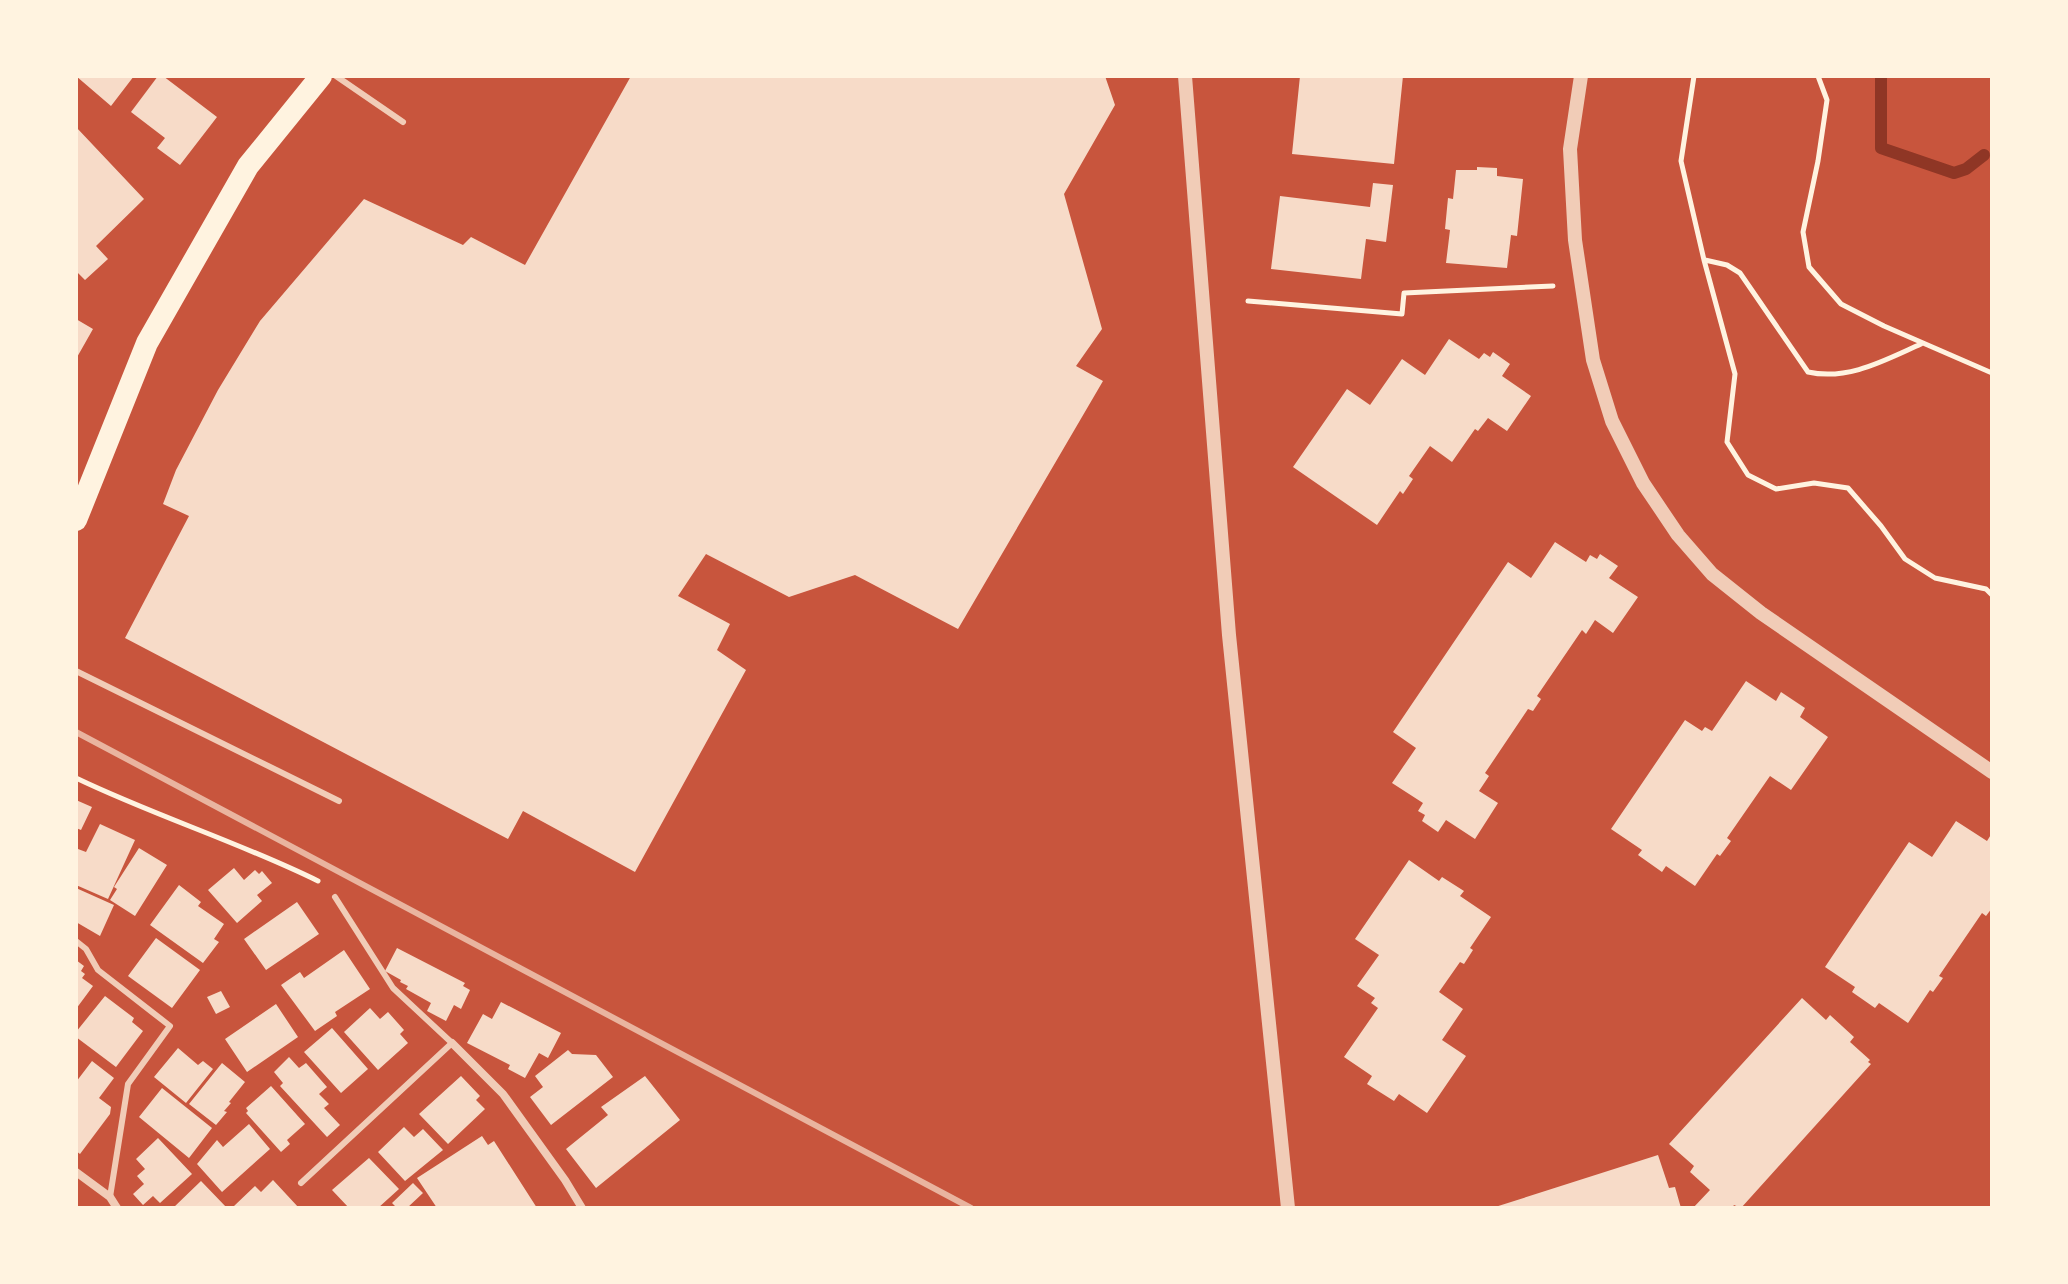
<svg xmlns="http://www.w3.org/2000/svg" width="2068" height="1284" viewBox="0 0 2068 1284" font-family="'Roboto Serif',serif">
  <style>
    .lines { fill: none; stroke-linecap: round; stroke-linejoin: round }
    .stream { stroke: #8f3625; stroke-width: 12 }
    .building { fill: #f7dbc8 }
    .path { stroke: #fff3e0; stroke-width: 5 }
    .service { stroke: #f1ccb7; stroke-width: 6 }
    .minor { stroke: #f1ccb7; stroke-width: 8 }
    .tertiary { stroke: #f1ccb7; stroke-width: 14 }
    .trunk { stroke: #fff3e0; stroke-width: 22 }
    .rail { stroke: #e9b49f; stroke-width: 6 }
  </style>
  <rect width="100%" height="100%" fill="#c8553d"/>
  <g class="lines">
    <path class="stream" d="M 1881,76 L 1881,148 L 1954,173 L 1966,169 L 1984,155"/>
  </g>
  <path class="building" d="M 76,76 L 134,76 L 111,106 Z
    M 158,76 L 163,76 L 217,117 L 180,165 L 157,148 L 165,138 L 131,112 Z
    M 631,76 L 1105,76 L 1115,105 L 1064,194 L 1102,329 L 1076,366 L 1103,381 L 958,629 L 855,575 L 789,597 L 706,554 L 678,596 L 730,624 L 717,650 L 746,670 L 635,872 L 523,811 L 508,839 L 125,638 L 189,516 L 163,504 L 176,470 L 218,390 L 260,321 L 364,199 L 463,245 L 471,237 L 525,265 Z
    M 1300,76 L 1403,76 L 1394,164 L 1292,154 Z
    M 76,127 L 144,199 L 96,246 L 108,259 L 85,280 L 76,271 Z
    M 1477,167 L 1497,168 L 1497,176 L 1523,179 L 1517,236 L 1511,235 L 1507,268 L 1446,263 L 1450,230 L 1445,229 L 1448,198 L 1453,199 L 1456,170 L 1477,170 Z
    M 1373,183 L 1393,185 L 1386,242 L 1366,239 L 1361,279 L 1271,269 L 1280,196 L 1370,207 Z
    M 76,319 L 93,329 L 76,359 Z
    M 1449,339 L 1479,359 L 1484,353 L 1490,357 L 1493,352 L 1510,364 L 1502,376 L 1531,396 L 1507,431 L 1488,418 L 1478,431 L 1475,429 L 1452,462 L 1430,446 L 1409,476 L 1413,479 L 1403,494 L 1400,491 L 1377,525 L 1293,467 L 1347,389 L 1370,405 L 1402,359 L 1425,375 Z
    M 1555,542 L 1586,562 L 1590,555 L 1597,559 L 1600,554 L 1618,566 L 1609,578 L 1638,597 L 1613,633 L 1595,620 L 1586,634 L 1582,630 L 1537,696 L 1541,699 L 1533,711 L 1528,709 L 1485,773 L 1489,776 L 1479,791 L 1498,803 L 1475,839 L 1446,820 L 1438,832 L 1422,821 L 1425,815 L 1418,811 L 1423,803 L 1392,783 L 1416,748 L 1393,732 L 1508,562 L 1531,578 Z
    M 1746,681 L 1776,701 L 1781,692 L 1805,708 L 1800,717 L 1828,737 L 1791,790 L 1770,776 L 1727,838 L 1731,841 L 1720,856 L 1717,854 L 1695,886 L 1666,866 L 1662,872 L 1638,855 L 1642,850 L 1611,829 L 1685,720 L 1702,731 L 1705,727 L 1712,731 Z
    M 76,800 L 92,807 L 81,830 L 76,828 Z
    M 1956,821 L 1987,841 L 1992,833 L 1992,908 L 1986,916 L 1982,913 L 1939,976 L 1943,978 L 1933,992 L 1930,990 L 1908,1023 L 1879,1003 L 1875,1008 L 1852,992 L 1855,987 L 1825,967 L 1909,842 L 1932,857 Z
    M 100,824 L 135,840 L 108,899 L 76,885 L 76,853 L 78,849 L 86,852 Z
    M 139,848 L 167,865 L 135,916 L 110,900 L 117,889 L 114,887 Z
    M 1409,860 L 1439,881 L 1442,877 L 1464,891 L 1460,896 L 1491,917 L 1470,948 L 1473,950 L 1464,964 L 1460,962 L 1439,992 L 1463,1009 L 1442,1040 L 1466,1056 L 1427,1113 L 1399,1094 L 1394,1101 L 1367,1084 L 1372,1076 L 1344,1057 L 1378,1008 L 1371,1003 L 1375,998 L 1357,986 L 1379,955 L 1355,939 Z
    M 234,868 L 244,880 L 255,870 L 259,874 L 262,871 L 272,883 L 257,895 L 262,901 L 237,923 L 208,890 Z
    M 179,885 L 201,902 L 198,906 L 224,924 L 214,939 L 219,942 L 203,963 L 150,925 Z
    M 76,888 L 114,905 L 100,936 L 76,922 Z
    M 297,902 L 319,934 L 266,970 L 244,939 Z
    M 156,938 L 200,970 L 172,1008 L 128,976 Z
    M 397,948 L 465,983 L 463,986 L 470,990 L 461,1009 L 454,1005 L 446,1021 L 427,1011 L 431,1003 L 406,989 L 408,986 L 400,982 L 401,980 L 385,971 Z
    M 344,950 L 370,989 L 335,1012 L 337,1016 L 315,1031 L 281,985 L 300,972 L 304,978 Z
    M 76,960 L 84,966 L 81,971 L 85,974 L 82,978 L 93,986 L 76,1009 Z
    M 221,991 L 230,1007 L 216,1014 L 207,997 Z
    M 105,996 L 134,1018 L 132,1022 L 143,1031 L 116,1067 L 76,1037 L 76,1032 Z
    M 1802,998 L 1826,1020 L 1830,1015 L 1854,1037 L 1850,1042 L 1870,1060 L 1868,1062 L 1871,1064 L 1741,1208 L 1734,1205 L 1732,1208 L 1693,1208 L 1710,1190 L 1690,1172 L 1694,1166 L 1669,1144 Z
    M 501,1002 L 561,1033 L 548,1058 L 539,1053 L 525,1078 L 508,1069 L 510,1065 L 467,1043 L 483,1014 L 492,1019 Z
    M 276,1004 L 298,1037 L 247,1072 L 225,1039 Z
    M 370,1008 L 380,1019 L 388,1012 L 404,1030 L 400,1034 L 408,1043 L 378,1070 L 344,1032 Z
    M 332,1028 L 368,1069 L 341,1093 L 304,1052 Z
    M 178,1048 L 198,1065 L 203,1061 L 213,1069 L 186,1103 L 154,1077 Z
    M 568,1050 L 572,1054 L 596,1055 L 613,1077 L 551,1125 L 530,1097 L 543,1087 L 535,1076 Z
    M 289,1057 L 299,1068 L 306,1063 L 327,1087 L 319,1094 L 329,1104 L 324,1108 L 340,1125 L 327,1137 L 280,1086 L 283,1083 L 274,1072 Z
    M 92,1061 L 114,1078 L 99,1098 L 111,1107 L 110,1114 L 80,1154 L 76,1151 L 76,1082 Z
    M 222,1063 L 245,1082 L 229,1102 L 231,1103 L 224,1111 L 227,1112 L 216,1125 L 189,1104 Z
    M 461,1076 L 480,1096 L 476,1100 L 485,1109 L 448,1144 L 419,1114 Z
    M 645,1076 L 680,1120 L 596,1188 L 566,1149 L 608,1115 L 601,1107 Z
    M 271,1086 L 305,1124 L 287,1140 L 290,1144 L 281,1152 L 246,1113 L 248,1111 L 246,1108 Z
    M 162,1088 L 212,1128 L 189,1158 L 139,1117 Z
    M 249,1124 L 270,1149 L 222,1192 L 197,1164 L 217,1140 L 223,1147 Z
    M 404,1127 L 414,1137 L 423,1129 L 443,1150 L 405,1181 L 378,1152 Z
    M 482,1136 L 488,1145 L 494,1141 L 537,1208 L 437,1208 L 417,1178 Z
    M 158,1138 L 192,1174 L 160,1203 L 153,1196 L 143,1205 L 133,1194 L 144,1184 L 137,1176 L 145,1169 L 136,1159 Z
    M 1658,1155 L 1669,1188 L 1675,1187 L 1681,1208 L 1492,1208 Z
    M 369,1158 L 399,1189 L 378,1208 L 349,1208 L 332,1190 Z
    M 273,1180 L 299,1208 L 237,1208 L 234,1206 L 255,1186 L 261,1192 Z
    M 201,1181 L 227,1208 L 173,1208 Z
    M 413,1183 L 423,1193 L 407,1208 L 397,1208 L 392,1203 Z"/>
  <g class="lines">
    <path class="path" d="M 1694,76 L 1681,161 L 1704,260 L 1735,374 L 1727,442 L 1748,475 L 1776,489 L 1814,483 L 1848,488 L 1881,526 L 1905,559 L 1935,578 L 1986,589 L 1992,595
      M 1818,76 L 1827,100 L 1818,161 L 1803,232 L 1809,267 L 1841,304 L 1884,326 L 1992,373
      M 1705,260 L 1727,265 L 1740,273 L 1808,372 C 1848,381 1885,360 1921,344
      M 1248,301 L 1402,314 L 1404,293 L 1553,286
      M 76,778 C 155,816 239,842 318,881"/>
    <path class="service" d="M 336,76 L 403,122
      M 76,671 L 339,801
      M 76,941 L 86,949 L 98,970 L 170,1026 L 128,1084 L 110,1197
      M 301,1183 L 452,1043 L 393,988 L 335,897"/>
    <path class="minor" d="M 452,1043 L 503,1094 L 565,1180 L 582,1208
      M 76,1172 L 110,1197 L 117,1208"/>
    <path class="tertiary" d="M 1185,76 L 1229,635 L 1288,1208
      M 1581,76 L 1570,149 L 1575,240 L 1593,360 L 1612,421 L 1643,483 L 1678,535 L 1712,574 L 1761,613 L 1992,772"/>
    <path class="trunk" d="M 76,520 L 147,343 L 248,166 L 321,76"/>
    <path class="rail" d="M 76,732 L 971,1208"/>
  </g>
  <rect width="2068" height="1284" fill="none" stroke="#fff3e0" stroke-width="156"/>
</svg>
